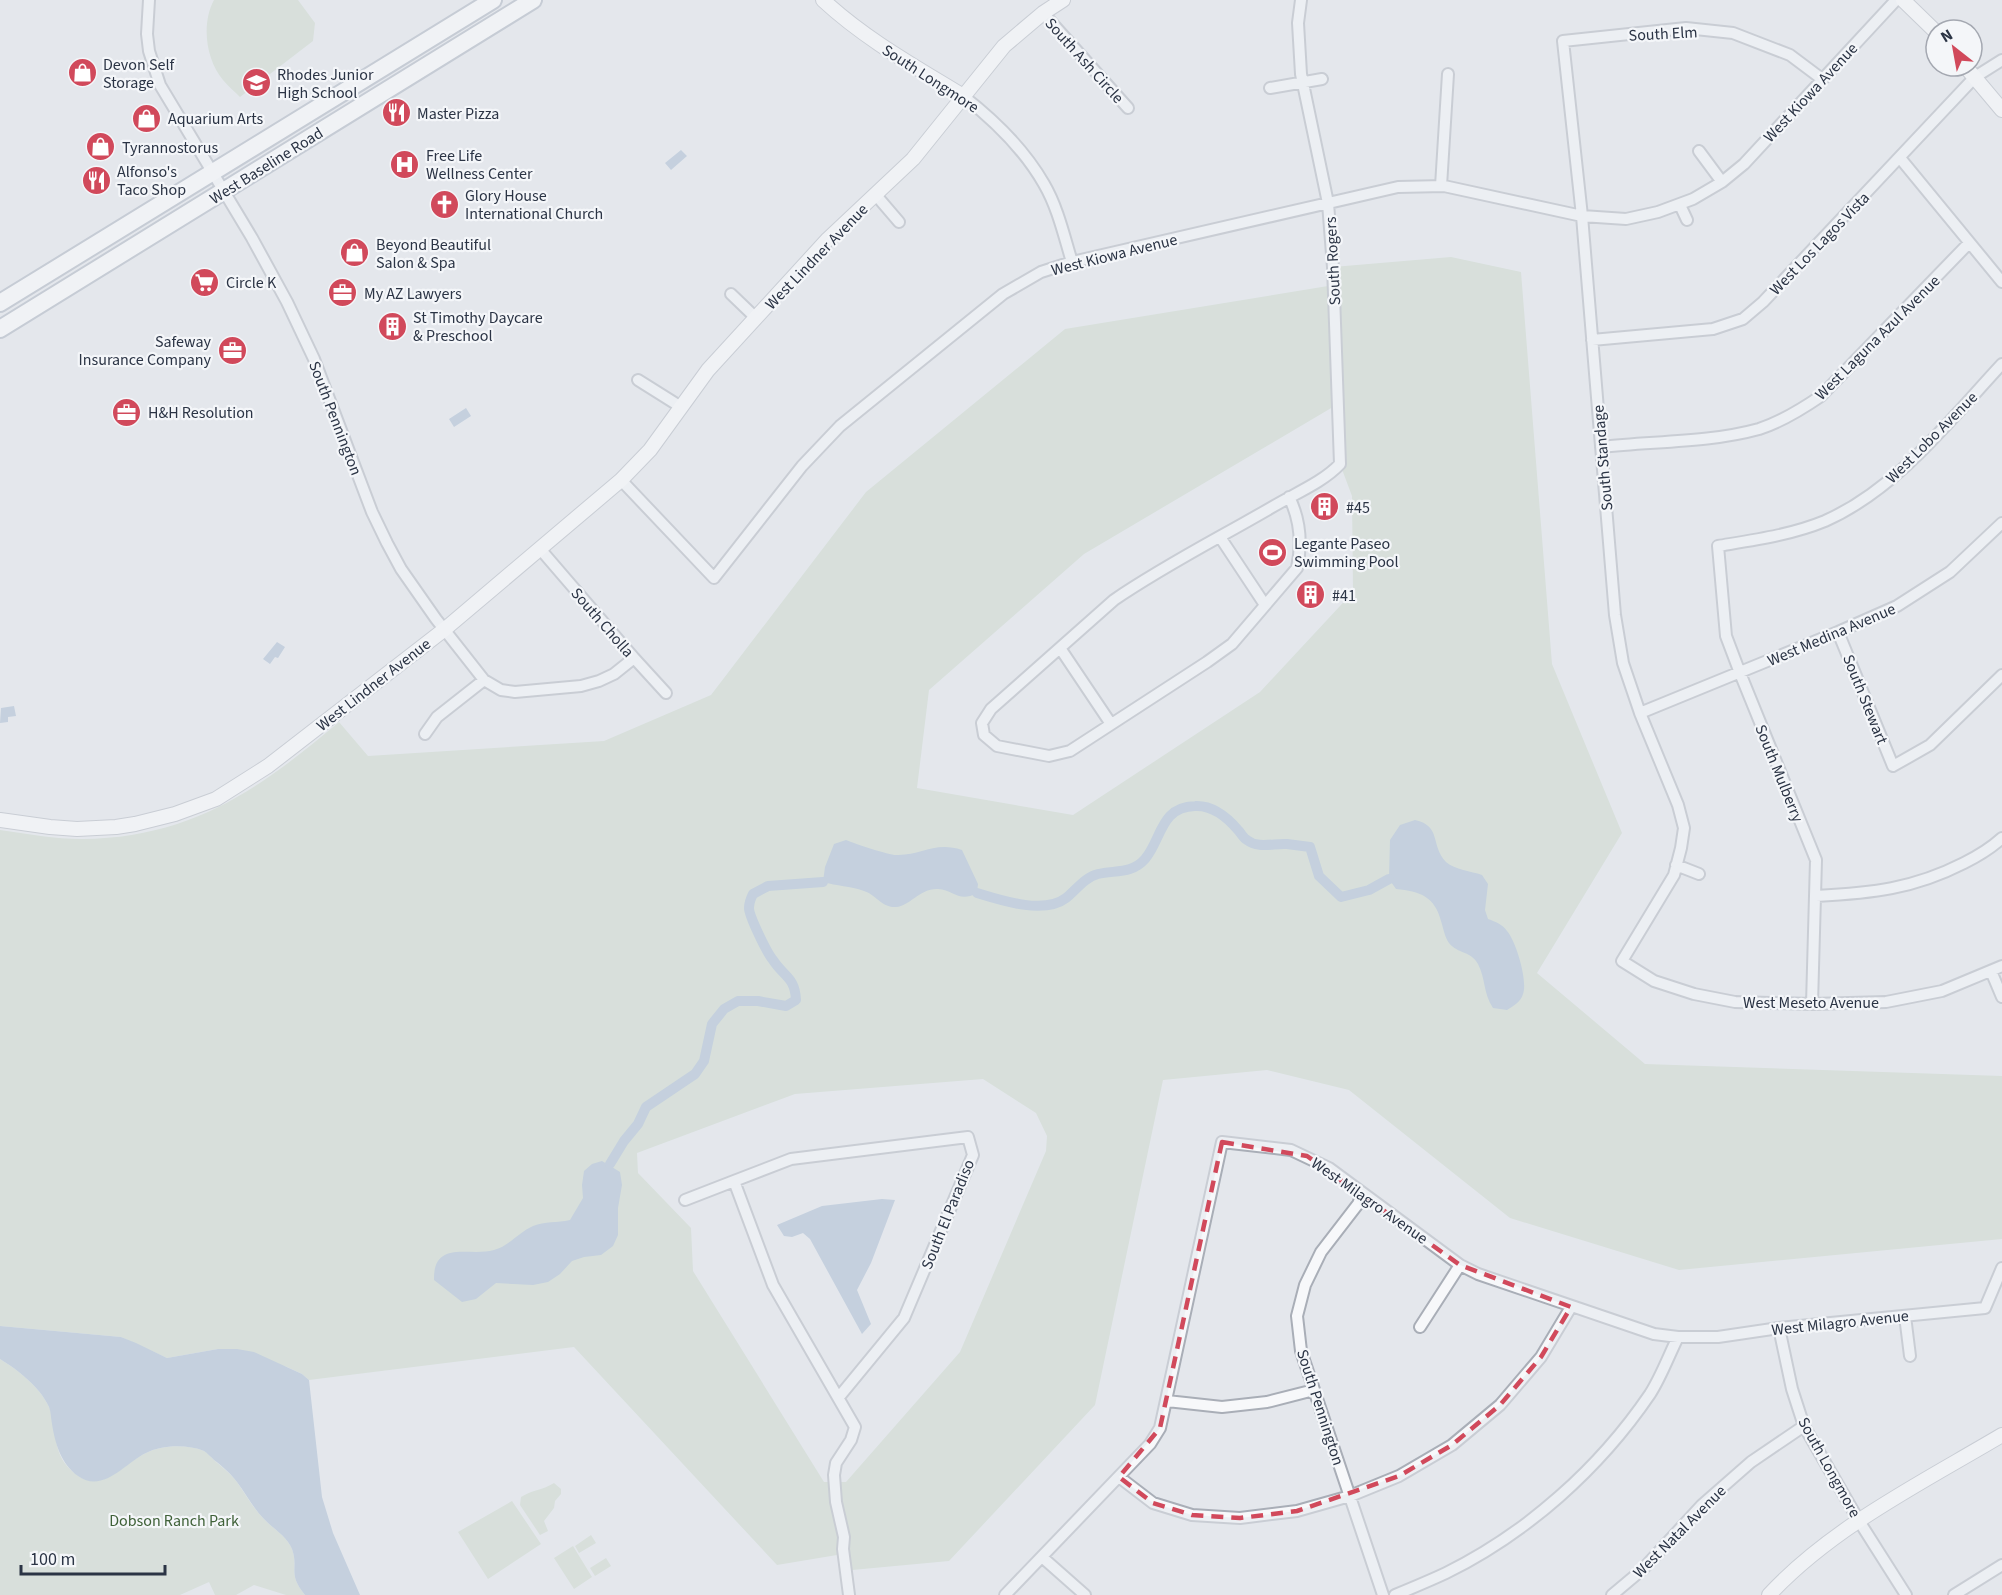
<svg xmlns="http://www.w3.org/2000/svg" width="2002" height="1595" viewBox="0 0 2002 1595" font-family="'Source Sans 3',sans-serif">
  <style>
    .green { fill: #c9d6c5; fill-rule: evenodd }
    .water { fill: #9fb4cc }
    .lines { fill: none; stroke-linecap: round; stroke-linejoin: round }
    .canal { stroke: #9fb4cc; stroke-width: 10 }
    .street-casing { stroke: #a9aeb7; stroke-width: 14 }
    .secondary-casing { stroke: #a9aeb7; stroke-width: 16 }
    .primary-casing { stroke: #a3abb8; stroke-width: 20 }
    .street { stroke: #f7f8fa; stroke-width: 10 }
    .secondary { stroke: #fff; stroke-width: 14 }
    .primary { stroke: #fff; stroke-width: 16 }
    .marked { fill: none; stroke: #d1495b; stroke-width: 4.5; stroke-dasharray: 12 8; stroke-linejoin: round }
    .labels { text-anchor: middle; stroke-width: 4.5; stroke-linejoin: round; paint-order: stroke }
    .street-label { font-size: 16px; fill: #2b3445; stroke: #f4f6f9 }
    .poi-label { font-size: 16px; fill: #2b3445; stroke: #f4f6f9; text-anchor: start }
    .park-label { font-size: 16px; fill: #3f6138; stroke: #f4f6f9 }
  </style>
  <rect width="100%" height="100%" fill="#e4e7ec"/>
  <path class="green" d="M 214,0 L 298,0 L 315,23 L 313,41 L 240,97 C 235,92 228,86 223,80 C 206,60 201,24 214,0 Z
    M 1451,257 L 1521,272 L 1552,664 L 1622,833 L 1537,973 L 1645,1064 L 2002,1076 L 2002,1239 L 1679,1270 L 1510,1218 L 1349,1090 L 1267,1070 L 1163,1080 L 1095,1405 L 949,1561 L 852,1570 L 849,1553 L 777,1565 L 574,1347 L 309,1380 L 302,1374 L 287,1367 L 218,1349 L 167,1358 L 121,1337 L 0,1326 L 0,830 C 27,834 55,839 82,839 C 191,838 260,789 339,722 L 368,756 L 604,741 L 711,695 L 866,492 L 1065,329 L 1334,285 L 1333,267 ZM 1338,404 L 1340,464 L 1352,496 L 1353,592 L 1260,692 L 1073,815 L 917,788 L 929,690 L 1084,554 ZM 983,1079 L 1036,1113 L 1047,1136 L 1046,1151 L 960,1352 L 846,1482 L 824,1482 L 693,1271 L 691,1228 L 638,1173 L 637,1153 L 795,1094 Z
    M 0,1359 C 18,1370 40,1387 49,1407 C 58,1427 51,1452 71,1470 C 100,1498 120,1465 146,1453 C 161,1445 188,1444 204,1451 C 208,1453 211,1457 214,1460 C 222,1467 231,1474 237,1482 C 246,1495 253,1508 264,1519 C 273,1529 287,1536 292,1549 C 299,1569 287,1573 305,1595 L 286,1595 L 254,1585 L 236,1595 L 215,1595 L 209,1582 L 180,1595 L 0,1595 Z
    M 554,1483 L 561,1489 L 561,1494 L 555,1501 L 554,1508 L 544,1521 L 548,1531 L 540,1535 L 520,1505 L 521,1497 C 532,1490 543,1490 554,1483 Z
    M 512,1501 L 541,1544 L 488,1579 L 458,1532 Z
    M 591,1535 L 596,1543 L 579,1553 L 575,1546 Z
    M 573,1546 L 592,1577 L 574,1589 L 554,1558 Z
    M 606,1558 L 611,1566 L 595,1576 L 590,1568 Z"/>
  <path class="water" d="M 681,150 L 687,156 L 671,170 L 665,163 Z
    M 466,408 L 471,416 L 454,427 L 449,419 Z
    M 277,642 L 285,647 L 278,658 L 275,657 L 270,664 L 263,659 Z
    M 14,706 L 16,716 L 8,717 L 8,722 L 0,723 L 1,708 Z
    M 1415,820 C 1442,826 1430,845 1446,862 C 1455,870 1471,871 1482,875 L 1488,884 L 1485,910 L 1488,919 C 1496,922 1502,924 1507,931 C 1516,941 1528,981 1523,994 C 1521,1002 1513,1006 1507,1010 L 1493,1008 C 1483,993 1486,980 1478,964 C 1471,951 1458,954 1449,943 C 1445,938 1443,927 1441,921 C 1435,897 1420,891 1396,889 L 1389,879 L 1390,840 L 1400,825 Z
    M 846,840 C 855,844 889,855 896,855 C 921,856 934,841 962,850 L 978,884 L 977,893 C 959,903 954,890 938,889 C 920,888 910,906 896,907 C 882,908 875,894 864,891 C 850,886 837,886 823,882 L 825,867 L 834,844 Z
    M 602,1161 L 620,1172 L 622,1185 L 618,1208 L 618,1235 L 613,1246 L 601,1255 L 584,1257 L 572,1261 L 560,1274 L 548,1282 L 533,1285 L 496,1283 L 476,1299 L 462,1302 L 434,1280 C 433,1239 470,1257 494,1250 C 509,1246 519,1232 533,1226 C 545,1221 557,1223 570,1220 L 583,1198 L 582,1185 L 584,1171 L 592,1164 Z
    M 882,1199 L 895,1200 L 871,1263 L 857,1290 L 871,1324 L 862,1334 L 810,1239 L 803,1233 L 792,1237 L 784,1236 L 777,1225 L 822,1206 Z
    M 0,1326 L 121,1337 L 136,1343 L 167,1358 L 218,1349 L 237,1349 L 254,1352 L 302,1374 L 309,1380 L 322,1497 L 333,1533 L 360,1595 L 305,1595 C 287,1573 299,1569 292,1549 C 287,1536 273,1529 264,1519 C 253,1508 246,1494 237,1482 C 231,1474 222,1466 214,1460 C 211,1457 207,1453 204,1451 C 187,1444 161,1445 146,1453 C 125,1463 103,1494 78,1476 C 61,1464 55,1443 52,1424 C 51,1419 51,1412 49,1407 C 40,1387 18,1370 0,1359 Z"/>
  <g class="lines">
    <path class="canal" d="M 977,893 C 1000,900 1044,915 1066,898 C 1076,890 1085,877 1098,874 C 1115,870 1132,874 1145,859 C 1162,839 1160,807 1195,806 C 1213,805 1227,817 1238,830 C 1241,833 1243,838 1247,840 C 1258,849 1274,843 1287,844 C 1295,845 1302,846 1310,847 L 1319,876 L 1341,897 L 1369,890 L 1389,879
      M 610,1164 L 624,1141 L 638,1124 L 646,1107 L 695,1074 L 704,1061 L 712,1024 L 724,1009 L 738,1001 L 758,1001 L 786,1006 L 796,1000 C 795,977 784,977 773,960 C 767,953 749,916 749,908 C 749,904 751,898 753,894 L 768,886 L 823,882"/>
    <defs>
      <path id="street" d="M 149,0 L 147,34 L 149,51 L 160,85 L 252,238 L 287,302 L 314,359 L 372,512 L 387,543 L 401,569 L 436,619 L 484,680 L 501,690 L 515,692 L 581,686 L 599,681 L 614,674 L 634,658
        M 1043,13 L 1128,108
        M 1822,79 L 1790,55 L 1733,33 L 1686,28 L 1563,41 L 1582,216 L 1615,615 L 1623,663 L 1640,713 L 1678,805 L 1684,828 L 1681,848 L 1674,875 L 1622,961 L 1654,981 L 1694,994 L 1735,1002 L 1812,1004 L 1886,1002 L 1942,991 L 2002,966
        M 1270,88 L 1322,79
        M 963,96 C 994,120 1024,149 1044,184 C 1058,208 1064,236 1072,262
        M 1699,151 L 1722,182
        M 1900,158 L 2002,282
        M 1441,186 L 1448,74
        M 875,194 L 899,222
        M 1680,205 L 1687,220
        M 731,294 L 756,318
        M 1592,340 L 1713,329 L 1743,319 L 1763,302 L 1975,77 L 2002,60
        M 638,380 L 681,407
        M 1601,447 C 1653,441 1708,443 1759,429 C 1781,422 1802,409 1821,396 L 1969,243
        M 621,480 L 714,578 L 802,466 L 840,426 L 1003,294 L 1041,272 L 1072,262 L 1398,187 L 1444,186 L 1582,216 L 1626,219 L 1658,212 L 1693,199 L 1722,182 L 1744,164 L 1896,0
        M 1289,497 C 1300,519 1302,544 1297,568 L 1232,644 L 1207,662 L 1070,751 L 1049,756 L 997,746 L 984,735 L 982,723 L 991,709 L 1114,600 C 1165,565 1221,537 1274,506 C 1296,493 1323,482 1340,464 L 1333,267 L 1328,203 L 1301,74 L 1298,23 L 1301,0
        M 1220,537 L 1265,605
        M 541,550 L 634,658 L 666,693
        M 1838,632 L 1893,766 L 1930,745 L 2002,675
        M 1060,648 L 1111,724
        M 1640,713 L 1838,632 L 1897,606 L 1950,572 L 2002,523
        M 425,734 L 437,717 L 484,680
        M 1676,865 L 1699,874
        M 1816,896 C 1872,893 1913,889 1964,863 C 1978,856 1990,849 2002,838
        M 1991,971 L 2002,997
        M 1812,1004 L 1816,860 L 1740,673 L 1726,636 L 1718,546 C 1754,540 1791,535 1825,521 C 1897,489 1949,421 2002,364
        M 1362,1194 L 1358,1204 L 1321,1252 L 1305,1285 L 1297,1316 L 1301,1351 L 1383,1595
        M 685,1200 L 734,1181
        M 1905,1316 L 1910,1356
        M 1420,1327 L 1460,1265
        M 1779,1328 L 1792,1389 L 1804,1426 L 1859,1521 L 1906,1595
        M 839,1397 L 904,1318 L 973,1155 L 968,1137 L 791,1159 L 734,1181 L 773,1285 L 855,1427 L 851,1440 L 836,1463 L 834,1475 L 836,1502 L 844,1537 L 843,1549 L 849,1595
        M 1167,1401 L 1222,1407 L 1267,1402 L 1314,1390
        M 1119,1477 L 1153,1503 L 1192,1515 L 1240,1518 L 1297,1511 L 1350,1496 L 1399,1476 L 1452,1445 L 1500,1405 L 1541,1357 L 1571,1307
        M 1042,1557 L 1085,1595
        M 1005,1595 L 1150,1444 L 1160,1428 L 1222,1142 L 1291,1150 L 1329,1168 L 1460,1265 L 1478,1274 L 1654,1334 L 1678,1337 L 1718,1337 L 1779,1328 L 1985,1308 L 2002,1268
        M 1395,1595 C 1412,1588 1429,1581 1446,1573 C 1527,1533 1599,1469 1650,1394 C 1661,1377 1669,1355 1678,1337
        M 1612,1595 L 1643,1569 L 1702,1505 L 1751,1462 L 1804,1426
        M 1954,1595 L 2002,1565"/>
      <path id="secondary" d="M 823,0 C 865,39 914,66 963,96
        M 1903,0 L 1936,32
        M 1965,66 L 2002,110
        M 0,820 L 50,827 L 77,829 L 116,827 L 135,824 L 175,814 L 216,799 L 268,766 L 445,629 L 621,480 L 650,450 L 708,370 L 828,239 L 913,159 L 1004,46 L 1043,13 L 1063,0
        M 1769,1595 C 1832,1527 1923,1482 2002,1435"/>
      <path id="primary" d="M 0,303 L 493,0
        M 0,329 L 533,0"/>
    </defs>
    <use href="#street" class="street-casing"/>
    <use href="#secondary" class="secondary-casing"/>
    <use href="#primary" class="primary-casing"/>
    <use href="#street" class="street"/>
    <use href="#secondary" class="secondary"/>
    <use href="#primary" class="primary"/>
  </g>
  <path d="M0 0H2002V1595H0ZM 1222,1142 L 1307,1156 L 1460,1265 L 1571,1307 L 1541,1357 L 1500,1405 L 1452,1445 L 1399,1476 L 1297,1511 L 1240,1518 L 1192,1515 L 1153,1503 L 1119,1477 L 1160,1428 Z" fill="#e4e7ec" fill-opacity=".55" fill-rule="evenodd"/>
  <path class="marked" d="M 1222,1142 L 1307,1156 L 1460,1265 L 1571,1307 L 1541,1357 L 1500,1405 L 1452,1445 L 1399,1476 L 1297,1511 L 1240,1518 L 1192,1515 L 1153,1503 L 1119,1477 L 1160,1428 Z"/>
  <defs>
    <symbol id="shop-disc" viewBox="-11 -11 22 22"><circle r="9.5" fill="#d1495b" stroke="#f4f6f9"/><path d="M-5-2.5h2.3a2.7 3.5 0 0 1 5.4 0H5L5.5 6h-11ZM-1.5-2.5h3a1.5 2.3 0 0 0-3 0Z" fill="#fff"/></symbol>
    <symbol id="school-disc" viewBox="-11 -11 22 22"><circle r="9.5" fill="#d1495b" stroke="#f4f6f9"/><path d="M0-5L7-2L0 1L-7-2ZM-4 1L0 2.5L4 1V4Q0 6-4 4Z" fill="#fff"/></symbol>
    <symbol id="restaurant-disc" viewBox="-11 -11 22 22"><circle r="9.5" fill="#d1495b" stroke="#f4f6f9"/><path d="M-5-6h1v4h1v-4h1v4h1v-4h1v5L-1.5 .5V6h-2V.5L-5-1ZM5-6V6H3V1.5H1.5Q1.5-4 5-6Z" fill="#fff"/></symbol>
    <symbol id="hospital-disc" viewBox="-11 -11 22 22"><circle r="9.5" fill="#d1495b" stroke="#f4f6f9"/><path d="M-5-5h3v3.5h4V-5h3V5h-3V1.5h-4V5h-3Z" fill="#fff"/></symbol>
    <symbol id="church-disc" viewBox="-11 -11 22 22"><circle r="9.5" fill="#d1495b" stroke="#f4f6f9"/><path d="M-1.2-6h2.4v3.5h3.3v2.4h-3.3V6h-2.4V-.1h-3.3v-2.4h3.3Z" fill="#fff"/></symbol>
    <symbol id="supermarket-disc" viewBox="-11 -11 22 22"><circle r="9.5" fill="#d1495b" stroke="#f4f6f9"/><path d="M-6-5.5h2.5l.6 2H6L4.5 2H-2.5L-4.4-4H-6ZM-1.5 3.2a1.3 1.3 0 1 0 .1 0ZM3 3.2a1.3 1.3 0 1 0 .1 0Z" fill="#fff"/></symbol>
    <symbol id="office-disc" viewBox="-11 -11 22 22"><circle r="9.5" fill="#d1495b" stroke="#f4f6f9"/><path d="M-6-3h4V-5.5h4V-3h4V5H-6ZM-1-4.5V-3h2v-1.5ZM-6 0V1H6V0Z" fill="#fff"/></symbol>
    <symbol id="building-disc" viewBox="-11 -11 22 22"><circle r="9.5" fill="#d1495b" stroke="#f4f6f9"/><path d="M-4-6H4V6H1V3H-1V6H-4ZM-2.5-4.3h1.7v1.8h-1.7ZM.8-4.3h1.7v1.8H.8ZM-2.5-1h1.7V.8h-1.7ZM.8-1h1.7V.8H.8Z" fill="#fff"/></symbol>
    <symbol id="stadium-disc" viewBox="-11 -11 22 22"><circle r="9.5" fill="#d1495b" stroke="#f4f6f9"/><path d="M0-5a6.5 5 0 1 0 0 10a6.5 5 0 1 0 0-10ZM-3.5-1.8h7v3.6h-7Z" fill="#fff"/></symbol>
  </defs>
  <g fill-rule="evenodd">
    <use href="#shop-disc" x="66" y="56" width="33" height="33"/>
    <use href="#school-disc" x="240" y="66" width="33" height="33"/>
    <use href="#restaurant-disc" x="380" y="96" width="33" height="33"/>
    <use href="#shop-disc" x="130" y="102" width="33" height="33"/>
    <use href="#shop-disc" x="84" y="130" width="33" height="33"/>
    <use href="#hospital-disc" x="388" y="148" width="33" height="33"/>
    <use href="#restaurant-disc" x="80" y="164" width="33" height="33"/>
    <use href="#church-disc" x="428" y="188" width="33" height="33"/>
    <use href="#shop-disc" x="338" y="236" width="33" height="33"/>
    <use href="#supermarket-disc" x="188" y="266" width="33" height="33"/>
    <use href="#office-disc" x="326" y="276" width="33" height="33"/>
    <use href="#building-disc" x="376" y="310" width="33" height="33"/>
    <use href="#office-disc" x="216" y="334" width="33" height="33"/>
    <use href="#office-disc" x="110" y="396" width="33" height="33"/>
    <use href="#building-disc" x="1308" y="490" width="33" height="33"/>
    <use href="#stadium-disc" x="1256" y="536" width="33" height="33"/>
    <use href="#building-disc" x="1294" y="578" width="33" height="33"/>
  </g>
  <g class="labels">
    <g class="street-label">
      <text transform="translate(1663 33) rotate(-3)" y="6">South Elm</text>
      <text transform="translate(1085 60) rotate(48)" y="6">South Ash Circle</text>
      <text transform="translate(931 78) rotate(33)" y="6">South Longmore</text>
      <text transform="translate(1810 92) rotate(-47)" y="6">West Kiowa Avenue</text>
      <text transform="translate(266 165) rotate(-32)" y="6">West Baseline Road</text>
      <text transform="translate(1819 243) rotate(-46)" y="6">West Los Lagos Vista</text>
      <text transform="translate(1114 254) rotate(-14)" y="6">West Kiowa Avenue</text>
      <text transform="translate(816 256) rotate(-46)" y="6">West Lindner Avenue</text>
      <text transform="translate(1332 261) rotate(-93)" y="6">South Rogers</text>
      <text transform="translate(1877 337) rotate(-45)" y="6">West Laguna Azul Avenue</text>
      <text transform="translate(336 418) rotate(69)" y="6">South Pennington</text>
      <text transform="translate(1931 437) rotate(-45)" y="6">West Lobo Avenue</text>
      <text transform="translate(1602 458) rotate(-95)" y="6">South Standage</text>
      <text transform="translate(603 622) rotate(49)" y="6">South Cholla</text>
      <text transform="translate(1831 634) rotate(-23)" y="6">West Medina Avenue</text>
      <text transform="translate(373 684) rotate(-38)" y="6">West Lindner Avenue</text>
      <text transform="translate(1866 699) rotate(68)" y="6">South Stewart</text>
      <text transform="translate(1780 773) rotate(68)" y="6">South Mulberry</text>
      <text x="1811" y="1008">West Meseto Avenue</text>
      <text transform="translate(1370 1200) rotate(35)" y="6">West Milagro Avenue</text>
      <text transform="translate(947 1214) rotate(-68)" y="6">South El Paradiso</text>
      <text transform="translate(1840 1322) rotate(-6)" y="6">West Milagro Avenue</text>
      <text transform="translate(1321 1407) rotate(72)" y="6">South Pennington</text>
      <text transform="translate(1830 1467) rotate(61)" y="6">South Longmore</text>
      <text transform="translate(1679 1531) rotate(-45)" y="6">West Natal Avenue</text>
    </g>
    <g class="poi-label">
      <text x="103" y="70">Devon Self<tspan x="103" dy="18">Storage</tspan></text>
      <text x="277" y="80">Rhodes Junior<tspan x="277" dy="18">High School</tspan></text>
      <text x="417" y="119">Master Pizza</text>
      <text x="168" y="124">Aquarium Arts</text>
      <text x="122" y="153">Tyrannostorus</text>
      <text x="426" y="161">Free Life<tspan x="426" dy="18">Wellness Center</tspan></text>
      <text x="117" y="177">Alfonso's<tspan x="117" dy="18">Taco Shop</tspan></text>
      <text x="465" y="201">Glory House<tspan x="465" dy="18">International Church</tspan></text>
      <text x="376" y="250">Beyond Beautiful<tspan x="376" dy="18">Salon &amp; Spa</tspan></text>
      <text x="226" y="288">Circle K</text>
      <text x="364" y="299">My AZ Lawyers</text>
      <text x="413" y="323">St Timothy Daycare<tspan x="413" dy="18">&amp; Preschool</tspan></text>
      <text x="211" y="347" text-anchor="end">Safeway<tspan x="211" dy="18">Insurance Company</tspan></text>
      <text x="148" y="418">H&amp;H Resolution</text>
      <text x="1346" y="513">#45</text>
      <text x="1294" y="549">Legante Paseo<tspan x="1294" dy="18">Swimming Pool</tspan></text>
      <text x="1332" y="601">#41</text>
    </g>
    <g class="park-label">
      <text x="174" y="1526">Dobson Ranch Park</text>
    </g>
  </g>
  <g transform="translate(1954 48) rotate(329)"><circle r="28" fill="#f4f6f9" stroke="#a4a8b1" stroke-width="1.5"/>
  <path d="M0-4.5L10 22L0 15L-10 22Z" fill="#d1495b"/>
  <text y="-9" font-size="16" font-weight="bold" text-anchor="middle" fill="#2b3445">N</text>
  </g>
  <path d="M21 1565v9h144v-9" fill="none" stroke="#2b3445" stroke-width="3"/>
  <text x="30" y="1565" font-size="18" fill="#2b3445" stroke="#f4f6f9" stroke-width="4.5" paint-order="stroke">100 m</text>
</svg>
